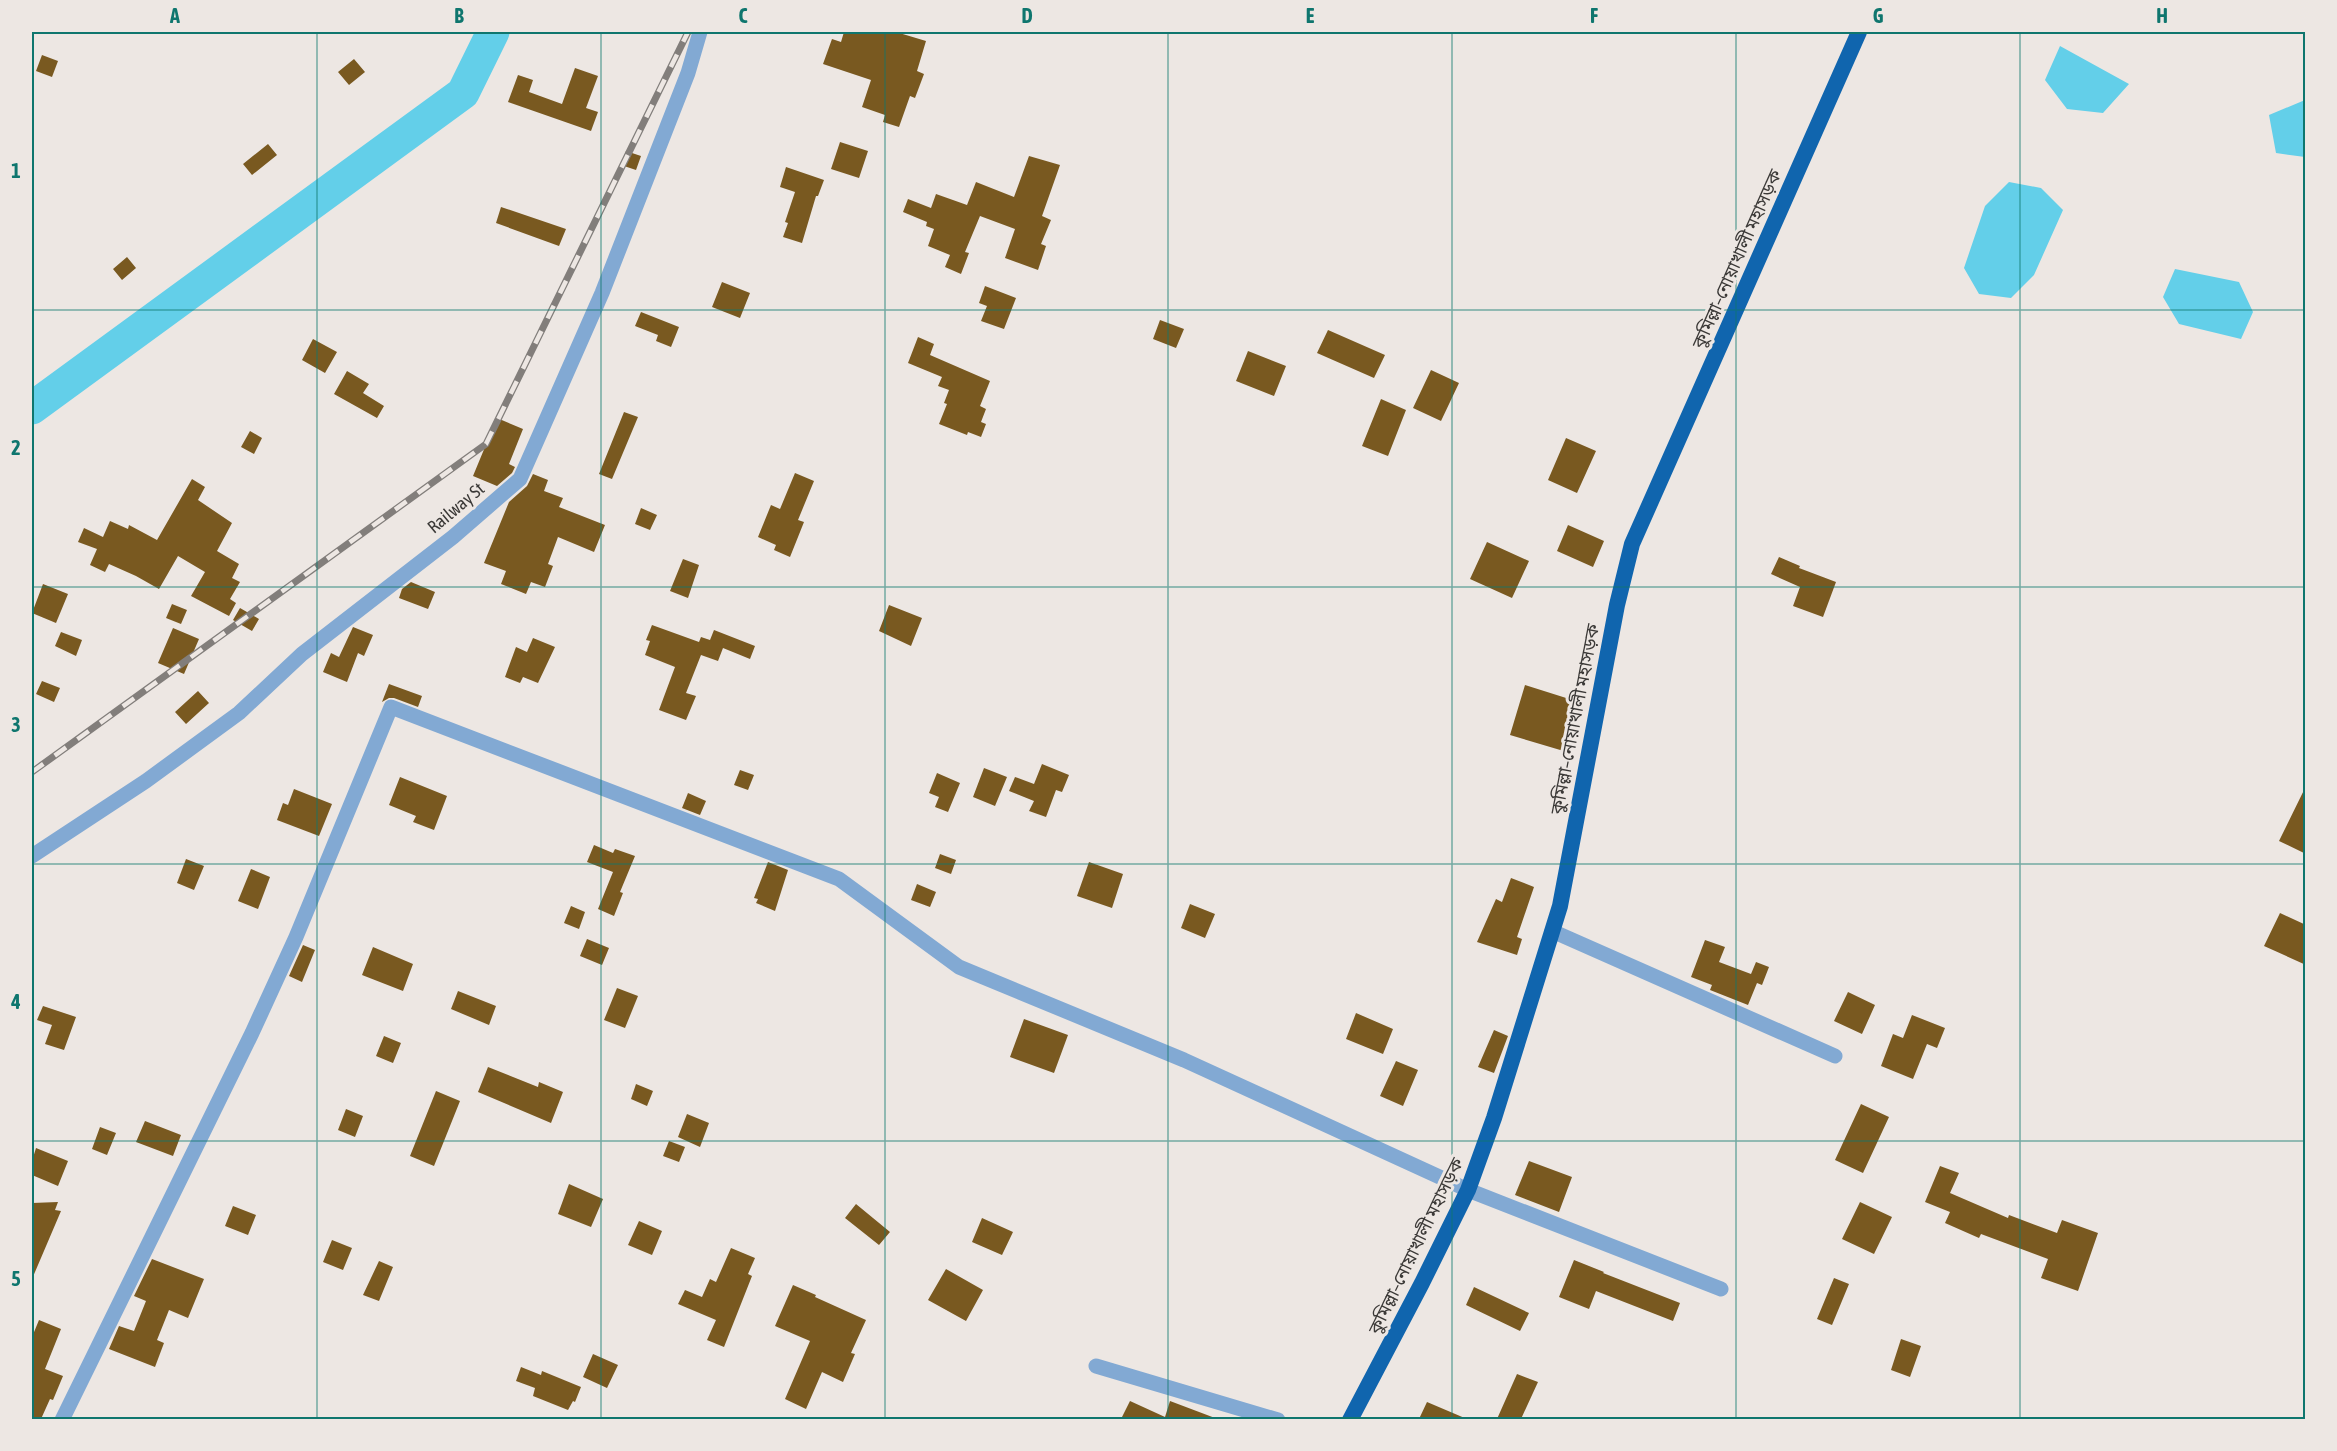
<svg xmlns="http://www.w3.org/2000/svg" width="2337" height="1451" viewBox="0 0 2337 1451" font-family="'Asap Condensed','Noto Sans Bengali',sans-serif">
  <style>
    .water { fill: #63cfe9 }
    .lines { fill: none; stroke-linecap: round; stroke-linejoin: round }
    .river { stroke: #63cfe9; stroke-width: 33 }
    .building { fill: #795920 }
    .minor { stroke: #82a9d3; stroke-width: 15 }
    .trunk { stroke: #1065ae; stroke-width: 16 }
    .rail-casing { stroke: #827e7b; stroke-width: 7 }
    .rail { stroke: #ede7e3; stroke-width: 4.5; stroke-dasharray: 14; stroke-linecap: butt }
    .grid { fill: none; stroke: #0f766e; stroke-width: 1.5; stroke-opacity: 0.55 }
    .labels { text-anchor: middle; stroke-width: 6; stroke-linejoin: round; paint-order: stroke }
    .street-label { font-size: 18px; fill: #3b3937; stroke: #ede7e3 }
    .neatline { fill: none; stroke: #0f766e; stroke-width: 2 }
    .grid-label { font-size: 20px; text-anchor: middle; font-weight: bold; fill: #0f766e }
  </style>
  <rect width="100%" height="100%" fill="#ede7e3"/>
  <path class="water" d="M 2060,46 L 2129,84 L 2103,113 L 2067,109 L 2045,80 Z
    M 2305,100 L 2305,157 L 2276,153 L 2269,115 Z
    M 2009,182 L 2041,188 L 2063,210 L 2034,275 L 2011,298 L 1979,294 L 1964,268 L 1985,206 Z
    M 2175,269 L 2239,282 L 2253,312 L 2241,339 L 2179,324 L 2163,297 Z"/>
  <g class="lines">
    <path class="river" d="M 32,408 L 463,93 L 493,32"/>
  </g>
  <path class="building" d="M 844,32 L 896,32 L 926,41 L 917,71 L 924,74 L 915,98 L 910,96 L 899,127 L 883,122 L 885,115 L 862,107 L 871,80 L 823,64 L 832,39 L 841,42 Z
    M 42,55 L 58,61 L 52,77 L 36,71 Z
    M 354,59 L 365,72 L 349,85 L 338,72 Z
    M 575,68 L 598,76 L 586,108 L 598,112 L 591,131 L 508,102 L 518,75 L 533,80 L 529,92 L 562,104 Z
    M 840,142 L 868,151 L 859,178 L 831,169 Z
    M 268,144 L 277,155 L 252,175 L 243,164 Z
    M 626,151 L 641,156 L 636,170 L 621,165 Z
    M 1029,156 L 1060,165 L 1042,216 L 1051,220 L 1041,244 L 1046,246 L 1038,270 L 1005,258 L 1015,229 L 980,216 L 965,252 L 969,253 L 961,274 L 945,267 L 950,255 L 928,246 L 934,229 L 926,226 L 927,222 L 903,212 L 908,199 L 931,208 L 936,194 L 967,205 L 976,182 L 1014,197 Z
    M 786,167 L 824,180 L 818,196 L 816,196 L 802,243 L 783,237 L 788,223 L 785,222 L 795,192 L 780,187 Z
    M 501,207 L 566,229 L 559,246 L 496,223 Z
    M 127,257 L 136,268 L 122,280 L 113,269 Z
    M 722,282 L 750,293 L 740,318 L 712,307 Z
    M 985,286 L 1016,298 L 1004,329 L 981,321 L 987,306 L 979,303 Z
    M 641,312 L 679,327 L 671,347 L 656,341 L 658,335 L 635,326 Z
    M 1160,320 L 1184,329 L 1176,348 L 1153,339 Z
    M 1328,330 L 1385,355 L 1374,378 L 1317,353 Z
    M 918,337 L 934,344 L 930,355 L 990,381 L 980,406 L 986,409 L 981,422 L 986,424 L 981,437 L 968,432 L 967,435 L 939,424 L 947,404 L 944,403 L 949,390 L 938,386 L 942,377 L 908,363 Z
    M 313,339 L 337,352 L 325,373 L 302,360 Z
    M 1248,351 L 1286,366 L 1274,396 L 1236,381 Z
    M 1431,370 L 1459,383 L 1441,421 L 1413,408 Z
    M 347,371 L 369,384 L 363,393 L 384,406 L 377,418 L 334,394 Z
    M 1381,399 L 1406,410 L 1388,456 L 1362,446 Z
    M 624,412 L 638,417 L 612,479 L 599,474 Z
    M 497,418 L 523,429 L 509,464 L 515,467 L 512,473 L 497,486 L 473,476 Z
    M 250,431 L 262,438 L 254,454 L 241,447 Z
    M 1566,438 L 1596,451 L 1577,493 L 1548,480 Z
    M 795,473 L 814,481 L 798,520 L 804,522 L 790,557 L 774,550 L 776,545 L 758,537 L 771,505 L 780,509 Z
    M 533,474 L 548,480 L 544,491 L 563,498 L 559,507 L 605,525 L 594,552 L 558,537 L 548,564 L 553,566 L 545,587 L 531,582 L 526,594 L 501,584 L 506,571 L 484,563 L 509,502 L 527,486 Z
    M 192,479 L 205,487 L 198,500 L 232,523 L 217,551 L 239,564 L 232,578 L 240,582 L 230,599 L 236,603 L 229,616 L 191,596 L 205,572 L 178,556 L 159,589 L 136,576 L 109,564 L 105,572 L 90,565 L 97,549 L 78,542 L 84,528 L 103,537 L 110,521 L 128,529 L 129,525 L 157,540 Z
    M 641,508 L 657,515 L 650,530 L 635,524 Z
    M 1568,525 L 1604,541 L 1593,567 L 1557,551 Z
    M 1487,542 L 1529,561 L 1512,598 L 1470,579 Z
    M 1779,557 L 1800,566 L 1799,568 L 1836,582 L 1823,617 L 1793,606 L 1800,587 L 1771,574 Z
    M 683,559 L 699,565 L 688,598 L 670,591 Z
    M 411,582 L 435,592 L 428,609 L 399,598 L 402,589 Z
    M 43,584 L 68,594 L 56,623 L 32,613 Z
    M 172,604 L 187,610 L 181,624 L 166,618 Z
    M 889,605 L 922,618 L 911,646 L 879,631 Z
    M 240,608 L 259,619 L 252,631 L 233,620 Z
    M 652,625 L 699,642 L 701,637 L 710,640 L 714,630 L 755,646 L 750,659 L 723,648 L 718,661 L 701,655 L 686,693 L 696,696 L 686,720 L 659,710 L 675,667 L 645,655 L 650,641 L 646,640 Z
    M 353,627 L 373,635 L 364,656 L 358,653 L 347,682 L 323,672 L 331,653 L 339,657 Z
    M 173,628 L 199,639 L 184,674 L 158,663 Z
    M 61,632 L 82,640 L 76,656 L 55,646 Z
    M 533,638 L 555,647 L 538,683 L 523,677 L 520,683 L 505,677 L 516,647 L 527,652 Z
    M 42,681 L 60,688 L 54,702 L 36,694 Z
    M 389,684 L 422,696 L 418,707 L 394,698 L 389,698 L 382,702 Z
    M 1525,685 L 1582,703 L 1567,752 L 1510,735 Z
    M 198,691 L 209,703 L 186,724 L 175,712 Z
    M 1042,764 L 1069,775 L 1062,792 L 1056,790 L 1046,817 L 1029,811 L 1034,801 L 1009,791 L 1015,777 L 1034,784 Z
    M 984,768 L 1007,777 L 995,806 L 973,797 Z
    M 740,770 L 754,775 L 748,790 L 734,785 Z
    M 937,773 L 960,783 L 948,812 L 935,807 L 939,797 L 929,793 Z
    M 400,777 L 447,796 L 434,830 L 413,822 L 416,816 L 389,805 Z
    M 2306,786 L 2306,854 L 2279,841 Z
    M 294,789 L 332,804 L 319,836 L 277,820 L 283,803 L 288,805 Z
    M 688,793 L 706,801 L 700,815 L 682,808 Z
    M 594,845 L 613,853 L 615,849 L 635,856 L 620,892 L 623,893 L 614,916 L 598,909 L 613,872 L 587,862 Z
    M 940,854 L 956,860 L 951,874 L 935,868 Z
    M 186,859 L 204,866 L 194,890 L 177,883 Z
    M 768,862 L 788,870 L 775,911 L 756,903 L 758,899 L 754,898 Z
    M 1089,862 L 1123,874 L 1112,908 L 1077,896 Z
    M 251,869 L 270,877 L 258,909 L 238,901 Z
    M 1511,878 L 1534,887 L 1517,937 L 1522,939 L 1517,955 L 1477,942 L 1496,899 L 1502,902 Z
    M 917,884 L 936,892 L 930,907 L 911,900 Z
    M 1190,904 L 1215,914 L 1205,938 L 1181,928 Z
    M 571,906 L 585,912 L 579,929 L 564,923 Z
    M 2280,913 L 2306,925 L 2306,965 L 2264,946 Z
    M 587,939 L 609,948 L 602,965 L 580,956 Z
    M 1705,940 L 1725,947 L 1719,962 L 1751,974 L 1756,962 L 1769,967 L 1762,985 L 1757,983 L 1748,1005 L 1710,990 L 1712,985 L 1691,977 Z
    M 303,945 L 315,950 L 302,982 L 289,976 Z
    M 373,947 L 413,964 L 403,991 L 362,975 Z
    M 617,988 L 638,996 L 625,1028 L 604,1020 Z
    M 458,991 L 496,1006 L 489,1025 L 451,1009 Z
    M 1848,992 L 1875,1005 L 1862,1034 L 1834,1021 Z
    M 43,1006 L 76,1017 L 64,1050 L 45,1044 L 52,1025 L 37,1020 Z
    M 1356,1013 L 1393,1029 L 1383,1054 L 1346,1039 Z
    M 1912,1015 L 1945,1028 L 1937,1048 L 1927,1044 L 1913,1079 L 1881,1066 L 1893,1034 L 1903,1038 Z
    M 1024,1019 L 1068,1035 L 1054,1073 L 1010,1057 Z
    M 1494,1030 L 1508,1036 L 1494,1073 L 1478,1067 Z
    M 384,1036 L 401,1043 L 393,1063 L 376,1056 Z
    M 1396,1061 L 1418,1070 L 1403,1106 L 1380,1096 Z
    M 488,1067 L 538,1087 L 539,1082 L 563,1092 L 551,1123 L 478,1092 Z
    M 636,1084 L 653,1091 L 647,1106 L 631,1099 Z
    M 436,1091 L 460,1101 L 434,1166 L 410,1156 Z
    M 1861,1104 L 1889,1117 L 1863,1173 L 1835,1160 Z
    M 346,1109 L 363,1116 L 355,1137 L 338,1130 Z
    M 687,1114 L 709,1123 L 700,1147 L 678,1137 Z
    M 145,1121 L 181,1135 L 173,1156 L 136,1142 Z
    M 100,1127 L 116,1133 L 107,1155 L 92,1149 Z
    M 669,1141 L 685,1147 L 679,1162 L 663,1156 Z
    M 36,1148 L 68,1161 L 58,1186 L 32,1175 L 32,1161 Z
    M 1529,1161 L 1572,1177 L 1559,1212 L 1515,1195 Z
    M 1940,1166 L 1959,1173 L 1950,1193 L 2008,1218 L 2009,1215 L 2057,1233 L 2062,1220 L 2098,1233 L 2078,1291 L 2041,1278 L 2048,1259 L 1981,1234 L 1979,1238 L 1945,1223 L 1950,1212 L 1925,1202 Z
    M 569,1184 L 603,1199 L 591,1227 L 558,1214 Z
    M 58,1202 L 55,1210 L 61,1211 L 32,1279 L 32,1203 Z
    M 1860,1202 L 1892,1217 L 1874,1254 L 1842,1239 Z
    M 856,1204 L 890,1232 L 879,1245 L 845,1218 Z
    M 233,1206 L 256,1215 L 248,1235 L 225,1226 Z
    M 982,1218 L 1013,1232 L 1002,1255 L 972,1242 Z
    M 639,1221 L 662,1231 L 652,1255 L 628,1245 Z
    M 332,1240 L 352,1248 L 343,1270 L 323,1262 Z
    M 731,1248 L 755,1258 L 748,1274 L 752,1276 L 724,1347 L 707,1340 L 716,1320 L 678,1304 L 685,1290 L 702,1297 L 710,1279 L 716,1282 Z
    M 152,1259 L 204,1279 L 188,1318 L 169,1310 L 157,1340 L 164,1343 L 155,1367 L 109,1349 L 119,1326 L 134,1331 L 146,1301 L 134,1296 Z
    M 1574,1260 L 1604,1272 L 1603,1273 L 1680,1303 L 1673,1321 L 1596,1291 L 1589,1309 L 1559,1297 Z
    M 379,1261 L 393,1267 L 379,1301 L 363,1295 Z
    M 946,1269 L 983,1290 L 966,1321 L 928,1300 Z
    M 1834,1278 L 1849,1284 L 1832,1325 L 1817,1319 Z
    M 793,1285 L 816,1295 L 815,1297 L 866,1320 L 851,1353 L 855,1354 L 843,1382 L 822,1372 L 806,1409 L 785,1399 L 810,1341 L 775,1326 Z
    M 1474,1287 L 1529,1313 L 1520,1331 L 1466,1305 Z
    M 39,1320 L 61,1329 L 45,1369 L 63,1376 L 53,1400 L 50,1399 L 41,1419 L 32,1419 L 32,1337 Z
    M 1901,1339 L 1921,1346 L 1910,1377 L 1891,1370 Z
    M 593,1354 L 618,1365 L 607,1388 L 583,1377 Z
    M 521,1367 L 541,1375 L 542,1371 L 581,1387 L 575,1402 L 573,1401 L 568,1410 L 533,1396 L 535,1388 L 516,1381 Z
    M 1517,1374 L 1538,1382 L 1521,1419 L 1497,1419 Z
    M 1130,1401 L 1165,1417 L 1170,1401 L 1215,1418 L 1215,1419 L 1121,1419 Z
    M 1427,1402 L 1467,1419 L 1419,1419 Z"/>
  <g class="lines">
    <path class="minor" d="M 32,856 L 146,781 L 239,713 L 302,654 L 453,537 L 520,479 L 602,293 L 688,73 L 700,32
      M 1552,931 L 1835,1056
      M 1096,1366 L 1278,1420
      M 62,1420 L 252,1033 L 296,937 L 391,707 L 839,879 L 959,967 L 1184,1060 L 1468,1190 L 1721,1289"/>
    <path class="trunk" d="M 1350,1420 L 1422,1283 L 1468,1190 L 1494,1118 L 1560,906 L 1617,605 L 1632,544 L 1859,32"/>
    <defs>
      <path id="rail" d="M 32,772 L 486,444 L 688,32"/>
    </defs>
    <use href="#rail" class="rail-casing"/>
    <use href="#rail" class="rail"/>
  </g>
  <path class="grid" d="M 317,32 L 317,1420M 601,32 L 601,1420M 885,32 L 885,1420M 1168,32 L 1168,1420M 1452,32 L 1452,1420M 1736,32 L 1736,1420M 2020,32 L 2020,1420M 32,310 L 2306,310M 32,587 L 2306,587M 32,864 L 2306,864M 32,1141 L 2306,1141"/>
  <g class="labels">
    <g class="street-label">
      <text transform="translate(1737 259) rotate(-66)" y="6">কুমিল্লা–নোয়াখালী মহাসড়ক</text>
      <text transform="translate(456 508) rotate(-40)" y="6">Railway St</text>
      <text transform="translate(1575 719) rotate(-79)" y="6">কুমিল্লা–নোয়াখালী মহাসড়ক</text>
      <text transform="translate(1416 1246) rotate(-64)" y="6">কুমিল্লা–নোয়াখালী মহাসড়ক</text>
    </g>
  </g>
  <rect width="2337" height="1451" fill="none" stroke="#ede7e3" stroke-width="66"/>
  <rect x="33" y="33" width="2271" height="1385" class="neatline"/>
  <g class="grid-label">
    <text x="175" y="23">A</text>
    <text x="459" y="23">B</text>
    <text x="743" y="23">C</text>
    <text x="1027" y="23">D</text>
    <text x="1310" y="23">E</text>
    <text x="1594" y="23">F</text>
    <text x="1878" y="23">G</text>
    <text x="2162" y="23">H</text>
    <text x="16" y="178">1</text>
    <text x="16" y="455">2</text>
    <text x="16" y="732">3</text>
    <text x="16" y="1009">4</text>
    <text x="16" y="1286">5</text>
  </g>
</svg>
